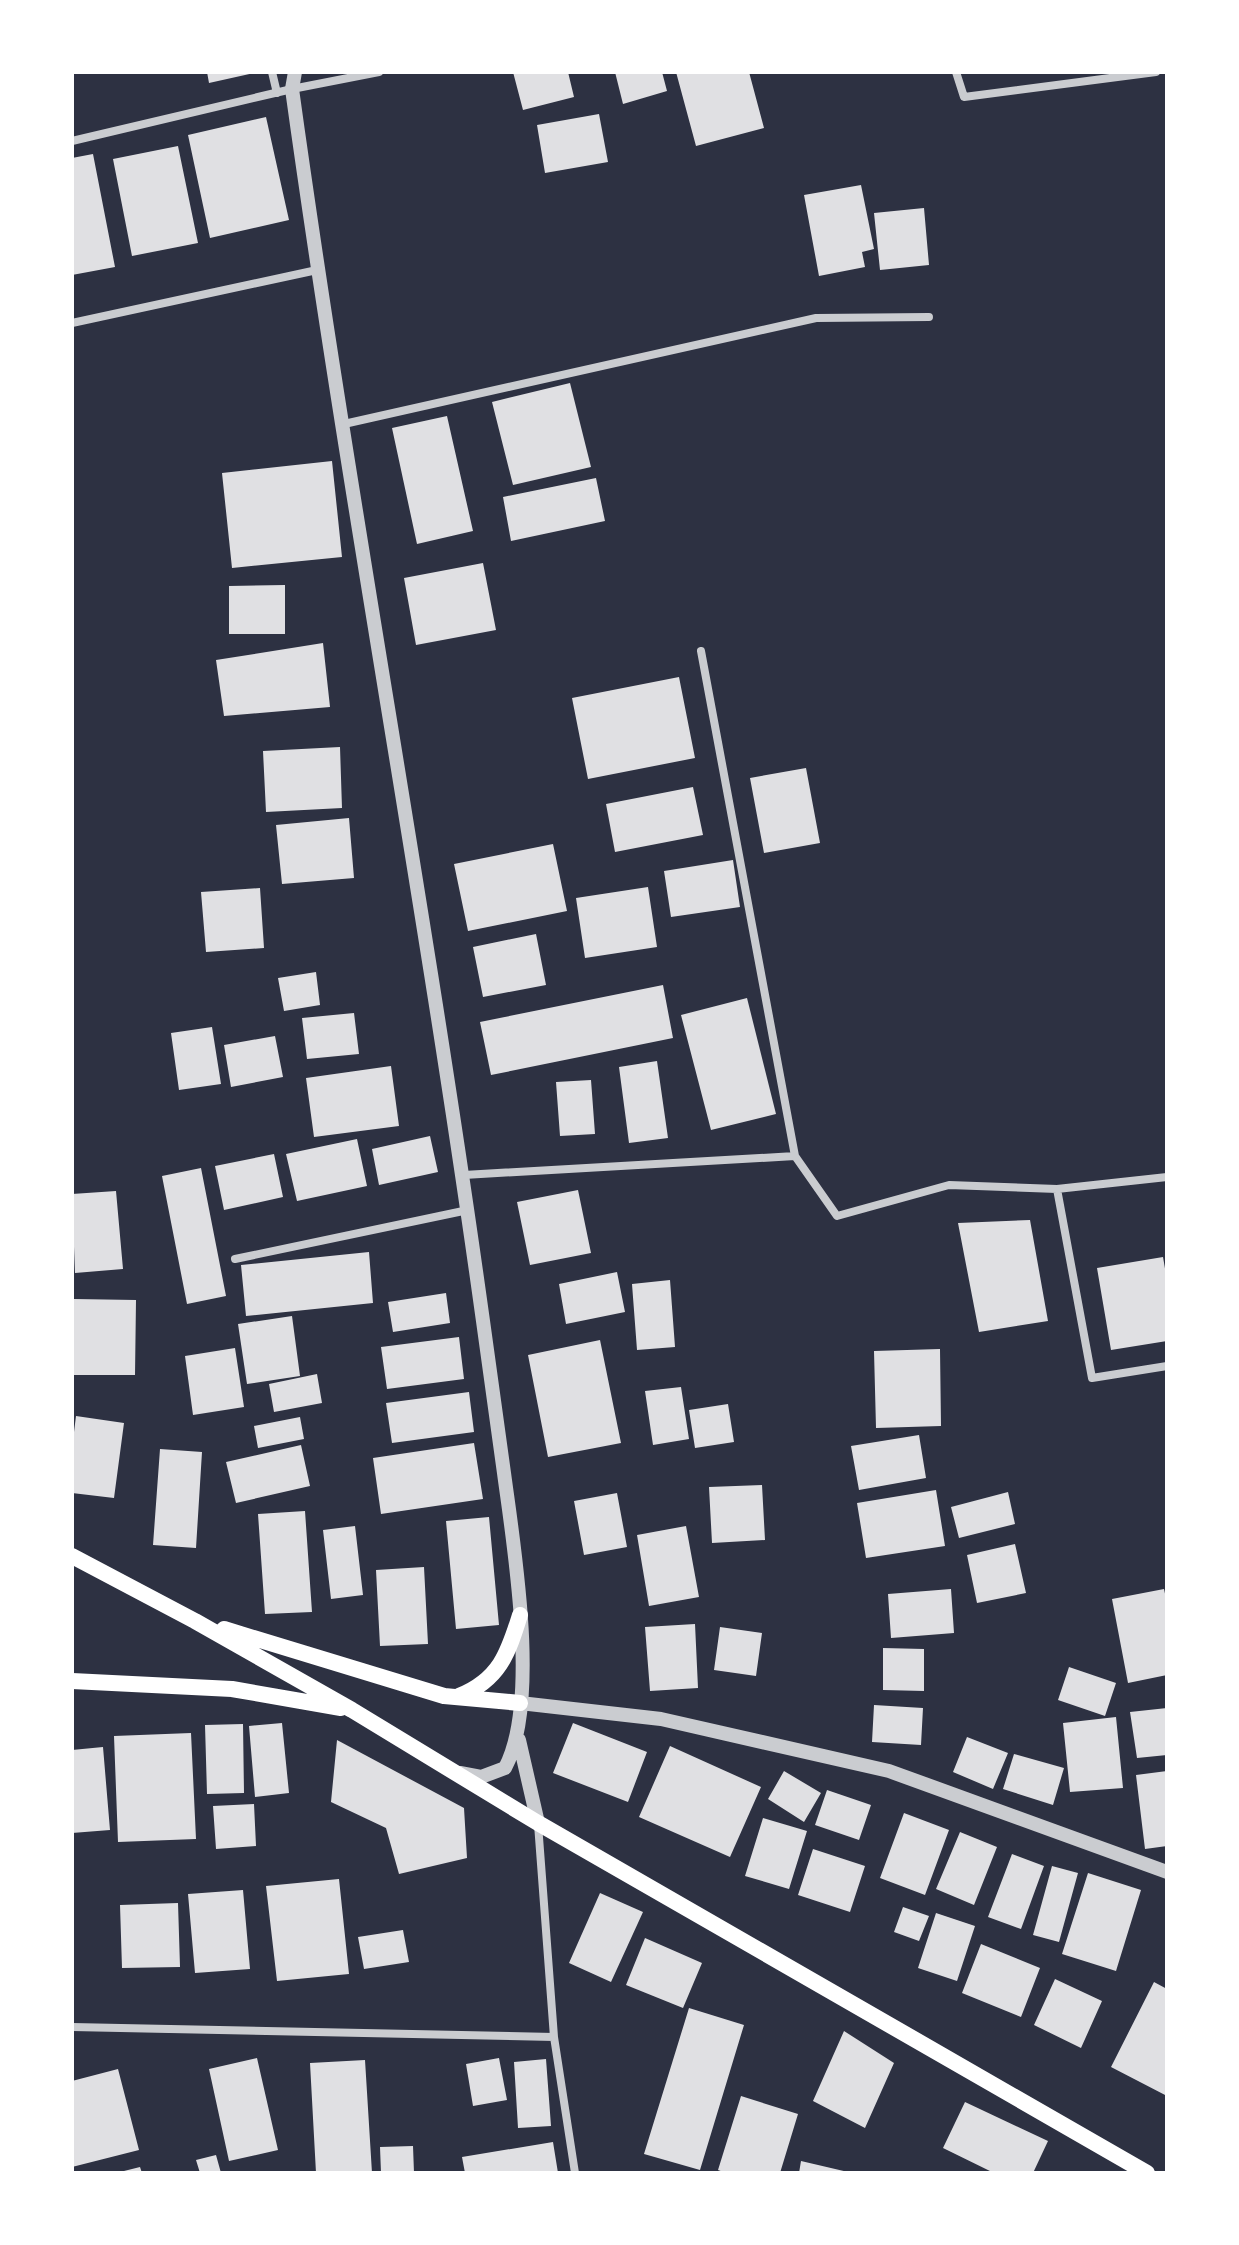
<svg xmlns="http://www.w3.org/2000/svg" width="1239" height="2245" viewBox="0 0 1239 2245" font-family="'Fira Sans',sans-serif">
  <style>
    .building { fill: #e0e0e3 }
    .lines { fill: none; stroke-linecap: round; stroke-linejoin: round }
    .minor { stroke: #caccd0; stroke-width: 8 }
    .tertiary { stroke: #caccd0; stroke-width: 14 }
    .secondary { stroke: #fff; stroke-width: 16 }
  </style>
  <rect width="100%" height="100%" fill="#2d3142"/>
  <path class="building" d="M 207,72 L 254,72 L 254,73 L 209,83 Z
    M 513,72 L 568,72 L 574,97 L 523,110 Z
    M 615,72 L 662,72 L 667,91 L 623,104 Z
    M 676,72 L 749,72 L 764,128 L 696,146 Z
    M 599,114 L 608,162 L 545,173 L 537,125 Z
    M 266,117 L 289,220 L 210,238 L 188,135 Z
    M 178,146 L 198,243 L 132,256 L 113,159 Z
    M 93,154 L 115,267 L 72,275 L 72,158 Z
    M 861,185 L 874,249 L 862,252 L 865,267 L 819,276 L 804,195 Z
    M 924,208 L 929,265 L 880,270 L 874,213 Z
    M 570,383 L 591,467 L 513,485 L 492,402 Z
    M 447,416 L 473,531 L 417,544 L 392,428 Z
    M 332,461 L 342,557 L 232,568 L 222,473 Z
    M 596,478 L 605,521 L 511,541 L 503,497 Z
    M 483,563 L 496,630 L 416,645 L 404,578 Z
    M 285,585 L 285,634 L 229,634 L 229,586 Z
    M 323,643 L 330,707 L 224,716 L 216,660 Z
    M 679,677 L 695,758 L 588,779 L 572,698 Z
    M 340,747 L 342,808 L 266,812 L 263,751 Z
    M 806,768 L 820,843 L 764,853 L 750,778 Z
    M 693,787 L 703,835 L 615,852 L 606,804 Z
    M 349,818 L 354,878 L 282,884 L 276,825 Z
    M 553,844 L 567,911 L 468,931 L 454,864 Z
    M 733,860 L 740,907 L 671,917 L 664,871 Z
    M 648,887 L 657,947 L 585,958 L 576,898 Z
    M 260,888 L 264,948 L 206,952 L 201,892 Z
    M 536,934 L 546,985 L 483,997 L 473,947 Z
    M 316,972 L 320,1005 L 284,1011 L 278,978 Z
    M 663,985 L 673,1038 L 491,1075 L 480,1022 Z
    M 747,998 L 776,1114 L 711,1130 L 681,1015 Z
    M 354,1013 L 359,1054 L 307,1059 L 302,1018 Z
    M 212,1027 L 221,1084 L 179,1090 L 171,1033 Z
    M 275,1036 L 283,1077 L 231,1087 L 224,1045 Z
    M 657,1061 L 668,1138 L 629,1143 L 619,1067 Z
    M 391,1066 L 399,1126 L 314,1137 L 306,1078 Z
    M 591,1080 L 595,1134 L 560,1136 L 556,1082 Z
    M 430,1136 L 438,1172 L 379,1185 L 372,1149 Z
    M 357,1139 L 367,1186 L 297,1201 L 286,1154 Z
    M 274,1154 L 283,1197 L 224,1210 L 215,1166 Z
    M 201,1168 L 226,1296 L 187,1304 L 162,1176 Z
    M 578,1190 L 591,1253 L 530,1265 L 517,1202 Z
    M 116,1191 L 123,1269 L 75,1273 L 72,1194 Z
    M 1030,1220 L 1048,1321 L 979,1332 L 958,1223 Z
    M 369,1252 L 373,1303 L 246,1316 L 241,1265 Z
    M 1163,1257 L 1167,1280 L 1167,1341 L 1111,1350 L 1097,1268 Z
    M 617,1272 L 625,1312 L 566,1324 L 559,1284 Z
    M 670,1280 L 675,1347 L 637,1350 L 632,1284 Z
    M 446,1293 L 450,1323 L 393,1332 L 388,1302 Z
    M 74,1299 L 136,1300 L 135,1375 L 73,1375 Z
    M 292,1316 L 300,1376 L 247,1384 L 238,1324 Z
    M 459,1337 L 464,1379 L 387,1389 L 381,1347 Z
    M 600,1340 L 621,1443 L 548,1457 L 528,1355 Z
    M 235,1348 L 244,1407 L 193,1415 L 185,1356 Z
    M 940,1349 L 941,1426 L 876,1428 L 874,1351 Z
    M 317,1374 L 322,1403 L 274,1412 L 269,1384 Z
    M 681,1387 L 689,1439 L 653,1445 L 645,1391 Z
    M 469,1392 L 474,1432 L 392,1443 L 386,1403 Z
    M 728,1404 L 734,1442 L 695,1448 L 689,1410 Z
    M 76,1416 L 124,1423 L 114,1498 L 72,1493 L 72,1448 Z
    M 300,1417 L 304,1439 L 258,1448 L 254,1426 Z
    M 919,1435 L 926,1478 L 859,1490 L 851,1446 Z
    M 474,1443 L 483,1499 L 381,1514 L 373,1458 Z
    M 301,1445 L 310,1486 L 236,1503 L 226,1462 Z
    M 160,1449 L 202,1452 L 196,1548 L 153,1545 Z
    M 762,1485 L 765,1540 L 712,1543 L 709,1487 Z
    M 936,1490 L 945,1546 L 866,1558 L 857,1503 Z
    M 1008,1492 L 1015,1524 L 959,1538 L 951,1507 Z
    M 617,1493 L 627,1547 L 584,1555 L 574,1501 Z
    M 305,1511 L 312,1612 L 265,1614 L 258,1514 Z
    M 489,1517 L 499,1625 L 456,1629 L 446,1521 Z
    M 355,1526 L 363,1595 L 331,1599 L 323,1530 Z
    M 686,1526 L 699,1597 L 649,1606 L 637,1535 Z
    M 1015,1544 L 1026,1593 L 977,1603 L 967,1555 Z
    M 424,1567 L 428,1644 L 380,1646 L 376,1570 Z
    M 951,1589 L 954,1633 L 891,1638 L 888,1594 Z
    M 1164,1589 L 1167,1603 L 1167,1675 L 1128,1683 L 1112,1599 Z
    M 695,1624 L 698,1688 L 650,1691 L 645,1627 Z
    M 720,1627 L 762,1633 L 756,1676 L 714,1670 Z
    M 883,1648 L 924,1649 L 924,1691 L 883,1690 Z
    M 1069,1667 L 1116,1683 L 1105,1716 L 1058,1700 Z
    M 874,1705 L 923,1708 L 921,1745 L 872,1742 Z
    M 1167,1708 L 1167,1755 L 1137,1758 L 1130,1712 Z
    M 1116,1717 L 1123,1788 L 1070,1792 L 1063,1723 Z
    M 282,1723 L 289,1793 L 255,1797 L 249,1726 Z
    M 573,1723 L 647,1752 L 628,1802 L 553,1773 Z
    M 243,1724 L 244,1793 L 207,1794 L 205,1725 Z
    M 191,1733 L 196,1839 L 118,1842 L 114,1736 Z
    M 967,1737 L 1008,1753 L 993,1789 L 953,1772 Z
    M 337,1740 L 464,1808 L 467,1858 L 399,1874 L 386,1828 L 331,1802 Z
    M 670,1746 L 761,1787 L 730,1857 L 639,1817 Z
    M 103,1747 L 110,1830 L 72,1833 L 72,1750 Z
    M 1014,1754 L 1064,1768 L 1053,1805 L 1003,1789 Z
    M 784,1771 L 821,1793 L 804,1822 L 768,1799 Z
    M 1167,1771 L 1167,1846 L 1145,1849 L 1136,1775 Z
    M 827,1790 L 871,1805 L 859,1840 L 815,1825 Z
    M 254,1804 L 256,1846 L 216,1849 L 213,1806 Z
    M 904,1813 L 949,1830 L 925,1895 L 880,1878 Z
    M 763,1818 L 807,1831 L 789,1889 L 745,1876 Z
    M 960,1832 L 997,1847 L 974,1905 L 936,1889 Z
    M 813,1849 L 865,1866 L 850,1912 L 798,1895 Z
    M 1012,1854 L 1044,1866 L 1021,1929 L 988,1917 Z
    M 1052,1866 L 1078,1873 L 1059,1942 L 1033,1935 Z
    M 1088,1873 L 1141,1890 L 1116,1971 L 1062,1954 Z
    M 339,1879 L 349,1974 L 277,1981 L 266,1886 Z
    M 243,1890 L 250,1969 L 195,1973 L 188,1894 Z
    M 600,1893 L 643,1912 L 611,1982 L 569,1963 Z
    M 178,1903 L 180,1967 L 122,1968 L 120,1905 Z
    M 903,1907 L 929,1916 L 919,1941 L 894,1932 Z
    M 936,1913 L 975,1926 L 957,1981 L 918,1968 Z
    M 403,1930 L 409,1962 L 364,1969 L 358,1937 Z
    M 645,1938 L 702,1963 L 683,2008 L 626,1985 Z
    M 981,1944 L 1040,1968 L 1021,2017 L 962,1993 Z
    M 1055,1979 L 1102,2001 L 1081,2048 L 1034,2025 Z
    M 1154,1982 L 1167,1989 L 1167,2096 L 1111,2067 Z
    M 689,2008 L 744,2025 L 700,2170 L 644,2154 Z
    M 844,2031 L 894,2063 L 865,2128 L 813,2101 Z
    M 257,2058 L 278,2150 L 229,2161 L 209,2069 Z
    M 499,2058 L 507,2100 L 473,2106 L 466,2064 Z
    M 546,2059 L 551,2126 L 518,2128 L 514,2062 Z
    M 365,2060 L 372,2173 L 316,2173 L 310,2063 Z
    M 118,2069 L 139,2150 L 72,2167 L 72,2081 Z
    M 741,2096 L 798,2114 L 780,2173 L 726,2173 L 718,2170 Z
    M 965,2102 L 1048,2141 L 1033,2173 L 994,2173 L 943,2148 Z
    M 553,2142 L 558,2173 L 465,2173 L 462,2157 Z
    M 413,2146 L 414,2173 L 381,2173 L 380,2147 Z
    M 216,2155 L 221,2173 L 200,2173 L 196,2160 Z
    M 801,2161 L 848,2172 L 848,2173 L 799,2173 Z
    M 140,2167 L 142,2173 L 120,2173 L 120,2172 Z"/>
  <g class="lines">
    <path class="minor" d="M 272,72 L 277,93
      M 956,72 L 964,97 L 1156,72
      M 72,141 L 292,89 L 379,72
      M 72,323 L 317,270
      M 344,424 L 816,318 L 929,317
      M 701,651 L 795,1156
      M 464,1175 L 795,1156 L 837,1216 L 949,1185 L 1057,1189 L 1167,1177
      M 1057,1189 L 1092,1378 L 1167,1366
      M 235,1259 L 468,1210
      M 538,1824 L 554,2037 L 575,2173
      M 72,2027 L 554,2037"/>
    <path class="tertiary" d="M 295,72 L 292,89 C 349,501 426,909 483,1321 C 490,1372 497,1422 504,1473 C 514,1548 540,1702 505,1768 L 481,1777 L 460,1773
      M 520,1703 L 661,1719 L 889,1771 L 1167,1872
      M 519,1740 L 538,1823"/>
    <path class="secondary" d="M 72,1556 L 195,1621 L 352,1710 L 538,1823 L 1147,2173
      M 224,1629 L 444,1696 L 520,1703
      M 72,1681 L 232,1689 L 341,1708
      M 459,1696 C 499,1680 508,1654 520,1615"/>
  </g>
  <rect width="1239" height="2245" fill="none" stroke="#ffffff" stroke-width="148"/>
</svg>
